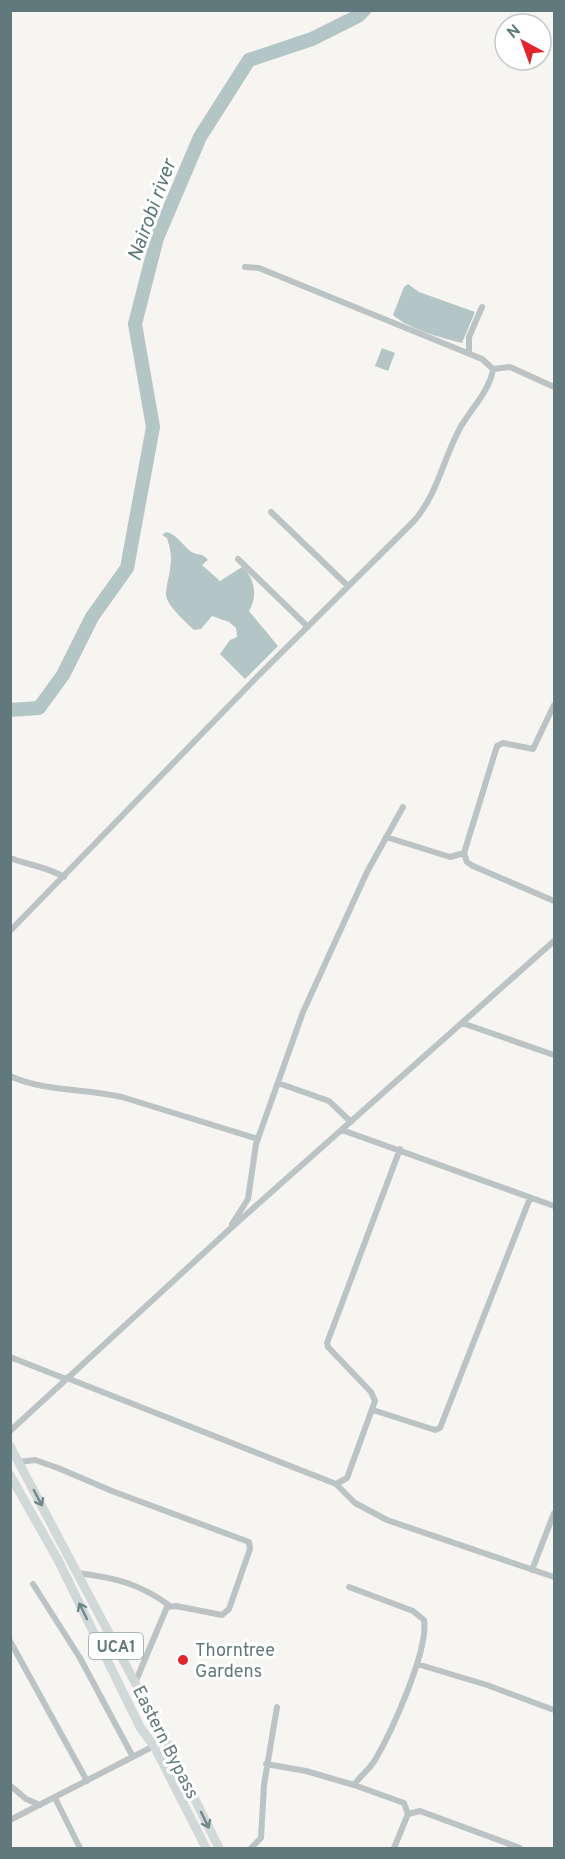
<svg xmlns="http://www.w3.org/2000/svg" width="565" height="1859" viewBox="0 0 565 1859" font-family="Overpass,sans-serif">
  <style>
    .water { fill: #b4c5c5 }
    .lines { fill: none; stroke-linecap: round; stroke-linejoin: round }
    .river { stroke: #b4c5c5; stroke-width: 14 }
    .minor { stroke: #bcc3c5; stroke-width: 6 }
    .primary { stroke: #d0d8d8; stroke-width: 9 }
    .oneway { stroke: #72878b }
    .poi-dot { fill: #e2262d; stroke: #fff; stroke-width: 2 }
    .labels { text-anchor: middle; stroke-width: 6; stroke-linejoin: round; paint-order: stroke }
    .shield { fill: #fff; stroke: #90a1a4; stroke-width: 1.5 }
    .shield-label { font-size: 16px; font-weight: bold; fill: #61797d }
    .poi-label { font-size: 18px; fill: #61797d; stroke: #fff; text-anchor: start }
    .street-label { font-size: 18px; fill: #61797d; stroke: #fff }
    .water-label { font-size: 20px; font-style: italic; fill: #5b7879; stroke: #fff }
  </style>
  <rect width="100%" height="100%" fill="#f6f5f2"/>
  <path class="water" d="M 408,284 L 419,292 L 475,312 L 462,343 C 439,337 411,330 393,315 L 404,287 Z
    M 382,348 L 395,353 L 388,371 L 375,366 Z
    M 166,532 C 176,534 182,544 190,551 C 197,556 202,552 208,560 L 202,565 L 220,581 L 242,567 C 255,578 258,596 249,611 L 278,646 L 245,679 L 220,654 L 230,640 L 237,637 L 236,628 L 229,622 L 212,616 L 201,629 L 194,630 C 186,622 164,604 166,592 C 169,570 175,561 167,538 L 162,535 Z"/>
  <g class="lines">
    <path class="river" d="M 10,710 L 39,708 L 63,675 L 92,617 L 127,568 L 153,427 L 135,324 L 157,238 L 200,137 L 249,60 L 312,39 L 358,16 L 364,10"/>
    <path class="minor" d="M 245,267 L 259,268 L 482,359 L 493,369
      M 469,353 L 469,337 L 482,307
      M 493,369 L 510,367 L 554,387
      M 271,512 L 348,586
      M 238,559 L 308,627
      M 554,705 L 533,749 L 503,743 L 497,746 L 464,853 L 467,862 L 473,866 L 554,901
      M 386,837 L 450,857 L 464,853
      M 10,858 C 28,865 48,867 64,877
      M 10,931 L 256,678 L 414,521 C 438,493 442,462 459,430 C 469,411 490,391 493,369
      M 462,1023 L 554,1055
      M 10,1076 C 45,1092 85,1088 122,1097 L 258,1139
      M 278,1083 L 329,1101 L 351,1122
      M 342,1130 L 554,1206
      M 232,1224 L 248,1199 L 256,1144 L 303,1012 L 367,872 L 403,807
      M 10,1357 L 66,1379
      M 67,1378 L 336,1484 L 347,1478 L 375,1401 L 371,1392 L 328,1347 L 327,1343 L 400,1149
      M 373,1410 L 435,1430 L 440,1428 L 530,1198
      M 10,1431 L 231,1228 L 554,941
      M 19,1462 L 35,1460 L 58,1468 L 112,1491 L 249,1542 L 250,1549 L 229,1609 L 222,1615 L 176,1606 L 167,1607 L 135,1683
      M 336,1484 L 355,1503 L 387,1520 L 554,1577
      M 532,1570 L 554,1513
      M 78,1573 C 115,1578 139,1583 170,1606
      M 33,1584 L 80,1658 L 133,1757
      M 10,1641 L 87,1781
      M 417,1664 L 487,1685 L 554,1710
      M 266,1764 L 306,1771 L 354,1785 C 360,1776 370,1769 375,1760 C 391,1733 429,1650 424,1620 L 413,1611 L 349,1587
      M 354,1785 L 404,1803 L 408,1814
      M 12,1787 L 26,1799 L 40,1805
      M 55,1798 L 80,1848
      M 10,1820 L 154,1746
      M 251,1848 L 261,1838 L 264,1785 L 277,1707
      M 394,1848 L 408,1814 L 420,1811 L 520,1848"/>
    <path class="primary" d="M 10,1446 L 167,1743 L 219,1848
      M 10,1475 L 58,1560 L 140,1727 L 154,1746 L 206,1848"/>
  </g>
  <defs><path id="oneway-shaft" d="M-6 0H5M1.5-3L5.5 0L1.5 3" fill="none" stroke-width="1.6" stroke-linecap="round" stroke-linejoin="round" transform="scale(1.5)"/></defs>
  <g class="oneway">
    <use href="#oneway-shaft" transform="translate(38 1498) rotate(62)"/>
    <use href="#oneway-shaft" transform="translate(83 1611) rotate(-116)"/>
    <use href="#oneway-shaft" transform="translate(205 1820) rotate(64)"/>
  </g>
  <circle class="poi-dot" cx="183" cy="1660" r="6"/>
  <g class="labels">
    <rect class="shield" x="89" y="1633" width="54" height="26" rx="4.5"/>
    <g class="shield-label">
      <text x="116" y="1652">UCA1</text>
    </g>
    <g class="poi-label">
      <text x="195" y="1656">Thorntree<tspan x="195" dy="21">Gardens</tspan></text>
    </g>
    <g class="street-label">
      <text transform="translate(166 1742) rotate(63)" y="6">Eastern Bypass</text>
    </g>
    <g class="water-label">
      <text transform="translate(151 210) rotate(-70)" y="7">Nairobi river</text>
    </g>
  </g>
  <rect width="565" height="1859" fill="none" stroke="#61797d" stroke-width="24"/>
  <g transform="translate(523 42) rotate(319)"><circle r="28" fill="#ffffff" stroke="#c0c9cb" stroke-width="1.5"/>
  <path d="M0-4.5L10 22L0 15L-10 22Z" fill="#e2262d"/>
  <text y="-9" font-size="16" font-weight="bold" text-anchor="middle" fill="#61797d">N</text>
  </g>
</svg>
